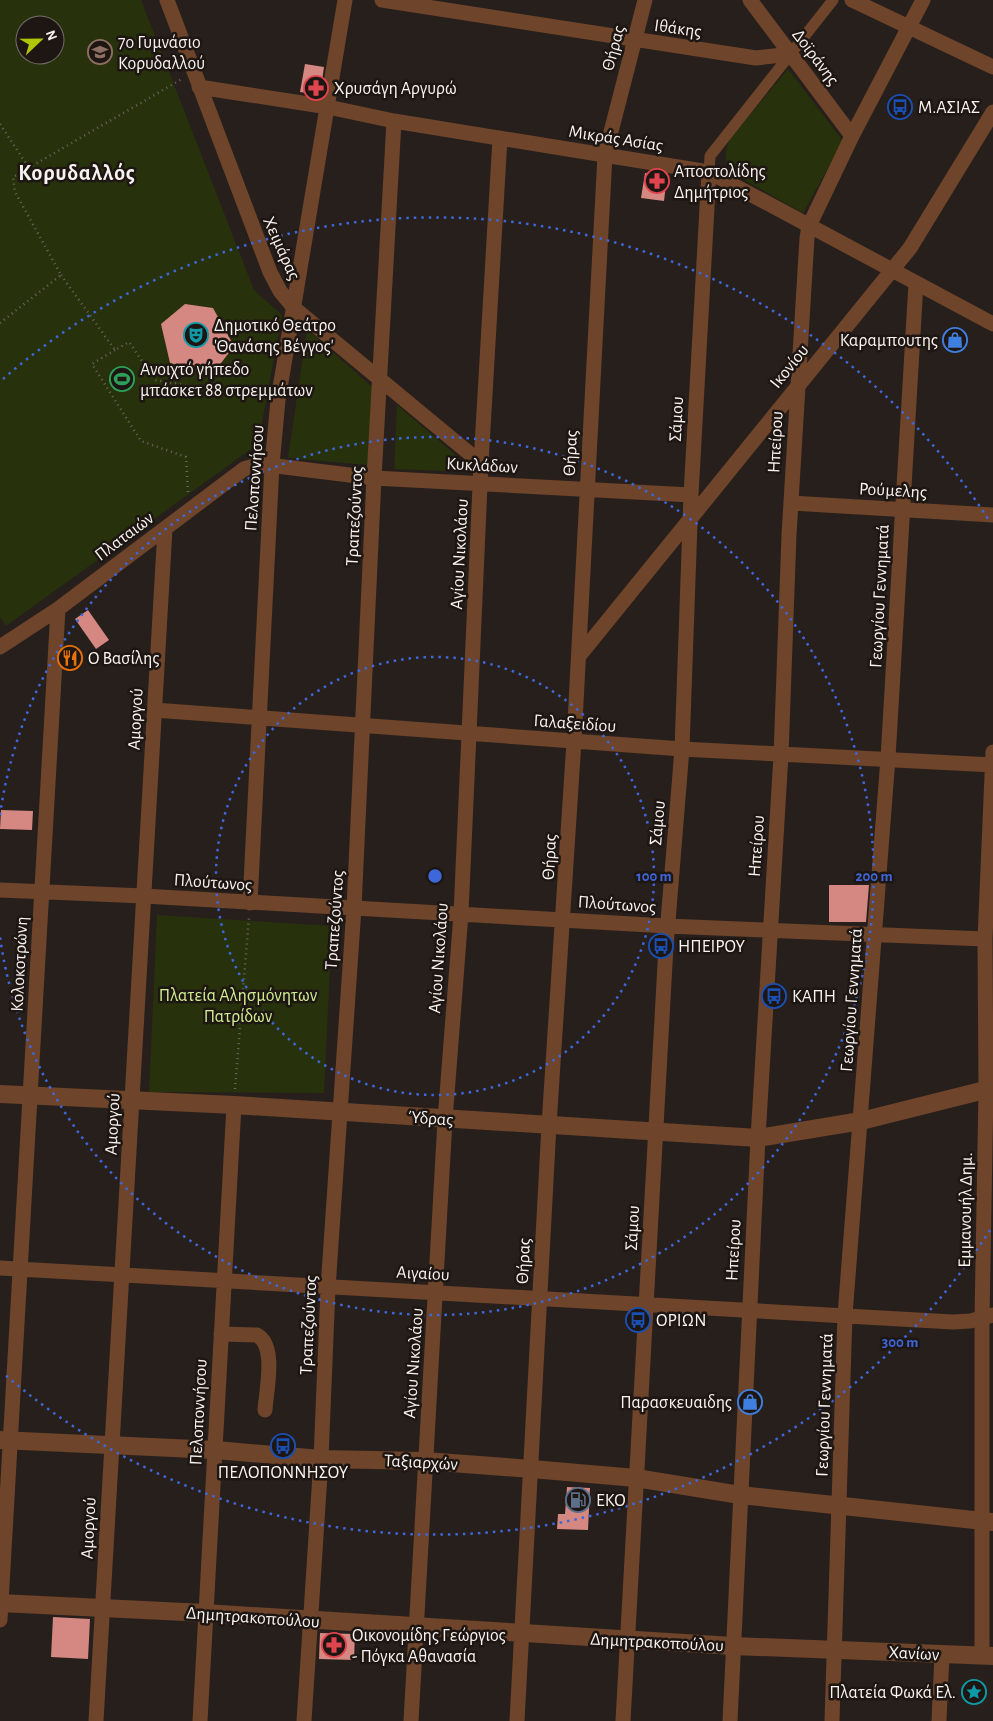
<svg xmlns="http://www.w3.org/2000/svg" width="993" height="1721" viewBox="0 0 993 1721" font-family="'Alegreya Sans',sans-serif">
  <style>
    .green { fill: #27320c; fill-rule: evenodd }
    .building { fill: #d48881 }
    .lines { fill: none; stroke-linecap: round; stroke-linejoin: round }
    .path { stroke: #6c6562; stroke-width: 2.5; stroke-dasharray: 1 4; stroke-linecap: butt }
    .pedestrian { stroke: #6e442a; stroke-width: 11 }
    .minor { stroke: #6e442a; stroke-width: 15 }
    .tertiary { stroke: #6e442a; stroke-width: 18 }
    .ring { fill: none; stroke: #3e67dc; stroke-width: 2.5; stroke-dasharray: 2.5 5 }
    .labels { text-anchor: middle; stroke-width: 5; stroke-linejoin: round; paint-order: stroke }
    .street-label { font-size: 18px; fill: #f8f3f0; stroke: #1d1612 }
    .poi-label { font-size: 18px; fill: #f8f3f0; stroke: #1d1612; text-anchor: start }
    .park-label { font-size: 18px; fill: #d0ef90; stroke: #1d1612 }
    .district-label { font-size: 22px; font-weight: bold; letter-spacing: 1px; fill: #f8f3f0; stroke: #1d1612 }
    .centre { fill: #3e67dc; stroke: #1d1612; stroke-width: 2.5 }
    .ring-label { font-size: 15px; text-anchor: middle; font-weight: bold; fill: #3e67dc; stroke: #1d1612; stroke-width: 5; stroke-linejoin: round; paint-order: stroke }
  </style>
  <rect width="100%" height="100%" fill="#271f1b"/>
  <path class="green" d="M 0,0 L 141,0 L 254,290 L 282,315 L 258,444 L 6,626 L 0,617 ZM 25,25 L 55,25 L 55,55 L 25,55 Z
    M 788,69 L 843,141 L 803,213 L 732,173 C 724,165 724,150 730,139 Z
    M 307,329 L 373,388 L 368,465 L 288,458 Z
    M 397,405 L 470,467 L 472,472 L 394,469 Z
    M 157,915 L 332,926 L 324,1093 L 149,1092 Z"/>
  <path class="building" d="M 305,64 L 324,67 L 320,95 L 300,92 Z
    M 645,173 L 667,176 L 664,201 L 641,198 Z
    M 185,304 L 213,308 L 234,346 L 212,375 L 170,363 L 161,324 Z
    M 88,610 L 109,640 L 96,649 L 75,619 Z
    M 1,810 L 33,811 L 32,830 L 0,829 Z
    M 829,885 L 869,885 L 866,922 L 829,922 Z
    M 567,1487 L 590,1488 L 588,1530 L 557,1529 L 558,1514 L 565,1514 Z
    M 53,1617 L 90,1619 L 88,1659 L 51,1657 Z
    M 320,1633 L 355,1634 L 354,1660 L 319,1659 Z"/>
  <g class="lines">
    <path class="path" d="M 0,124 L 29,168
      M 61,275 L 115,350 L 129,342 L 155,380 L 263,398
      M 0,323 L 61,275 L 15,192 L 13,177 L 182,79
      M 115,350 L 92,364 L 141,441 L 186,457 L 188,492
      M 235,1089 L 249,917"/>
    <path class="pedestrian" d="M 709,172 L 710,156 L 833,0"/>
    <path class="minor" d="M 167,0 L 270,272 L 280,291 L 294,308 L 481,463
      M 382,0 L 756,58 L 791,54
      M 750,0 L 852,136
      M 852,0 L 993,67
      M 199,87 L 328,107 L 394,121 L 709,172 L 993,324
      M 791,503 L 993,515
      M 0,647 L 58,609 L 244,469 L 260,464 L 374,478 L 691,495
      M 579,656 L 910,248 L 993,112
      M 154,710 L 682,749 L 993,765
      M 0,890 L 144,896 L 667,926 L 985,939
      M 250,903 L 272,465 L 278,400 L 345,0
      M 0,1268 L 953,1322 L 970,1321 L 993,1315
      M 221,1334 L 257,1335 C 277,1346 266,1391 265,1410
      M 0,1620 L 58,609
      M 982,1656 L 982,1319 L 986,1090 L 985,939 L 993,752
      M 96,1721 L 165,529
      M 200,1721 L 234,1105
      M 304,1721 L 321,1459 L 328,1288 L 354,908 L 374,478 L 394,121
      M 411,1721 L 445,1120 L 461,914 L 481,463 L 500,138
      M 517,1721 L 549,1125 L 574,741 L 605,155 L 645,0
      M 623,1721 L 666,946 L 682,749 L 691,495 L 709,172
      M 730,1721 L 758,1138 L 781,755 L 789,535 L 807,238 L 809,226 L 852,136 L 923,0
      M 832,1721 L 845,1315 L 888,758 L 916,283
      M 939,1721 L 942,1654"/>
    <path class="tertiary" d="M 0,1094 L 234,1105 L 758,1138 L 861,1121 L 993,1088
      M 0,1440 L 216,1450 L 321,1459 L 425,1461 L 532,1469 L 636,1478 L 740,1495 L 993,1522
      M 0,1603 L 205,1613 L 733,1646 L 993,1656"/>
  </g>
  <g class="ring">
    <circle cx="435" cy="876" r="219"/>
    <path d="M0 815A439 439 0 1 1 0 937"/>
    <path d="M990 1230A658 658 0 0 1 3 1373M3 379A658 658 0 0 1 990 522"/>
  </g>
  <defs>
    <symbol id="school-ring" viewBox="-11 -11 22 22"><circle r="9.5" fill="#1d1612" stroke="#8d6e63" stroke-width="1.5"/><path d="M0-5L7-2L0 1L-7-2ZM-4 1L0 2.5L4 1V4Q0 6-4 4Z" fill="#8d6e63"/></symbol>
    <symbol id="pharmacy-ring" viewBox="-11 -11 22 22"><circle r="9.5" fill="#1d1612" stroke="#e0444e" stroke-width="1.5"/><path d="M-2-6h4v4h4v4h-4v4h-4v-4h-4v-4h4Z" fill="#e0444e"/></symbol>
    <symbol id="bus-ring" viewBox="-11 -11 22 22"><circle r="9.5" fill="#1d1612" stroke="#1a4fb4" stroke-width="1.5"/><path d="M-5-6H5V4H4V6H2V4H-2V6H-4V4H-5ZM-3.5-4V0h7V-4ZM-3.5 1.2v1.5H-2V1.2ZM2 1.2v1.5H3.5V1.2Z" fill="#1a4fb4"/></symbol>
    <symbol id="theatre-ring" viewBox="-11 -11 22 22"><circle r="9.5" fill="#1d1612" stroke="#0f9aa8" stroke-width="1.5"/><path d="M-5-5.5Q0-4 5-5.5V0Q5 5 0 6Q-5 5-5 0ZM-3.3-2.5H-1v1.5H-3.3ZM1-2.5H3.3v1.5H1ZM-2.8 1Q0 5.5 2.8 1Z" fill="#0f9aa8"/></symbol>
    <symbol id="shop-ring" viewBox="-11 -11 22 22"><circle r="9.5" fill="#1d1612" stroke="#3f7fe0" stroke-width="1.5"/><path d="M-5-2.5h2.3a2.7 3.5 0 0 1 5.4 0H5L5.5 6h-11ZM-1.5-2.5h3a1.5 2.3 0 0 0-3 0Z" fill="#3f7fe0"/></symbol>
    <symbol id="stadium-ring" viewBox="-11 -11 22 22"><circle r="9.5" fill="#1d1612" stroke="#2e9e5b" stroke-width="1.5"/><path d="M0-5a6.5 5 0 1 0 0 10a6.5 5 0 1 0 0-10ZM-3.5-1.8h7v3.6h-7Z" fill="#2e9e5b"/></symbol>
    <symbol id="restaurant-ring" viewBox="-11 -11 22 22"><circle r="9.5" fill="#1d1612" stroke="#e8710a" stroke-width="1.5"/><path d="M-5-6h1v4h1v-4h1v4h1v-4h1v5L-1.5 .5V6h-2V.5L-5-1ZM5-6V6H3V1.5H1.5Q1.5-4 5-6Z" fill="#e8710a"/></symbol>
    <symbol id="fuel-ring" viewBox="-11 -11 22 22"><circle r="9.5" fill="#1d1612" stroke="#5c6f8a" stroke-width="1.5"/><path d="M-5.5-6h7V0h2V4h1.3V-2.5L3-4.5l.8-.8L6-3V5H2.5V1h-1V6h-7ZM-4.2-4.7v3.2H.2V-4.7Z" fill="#5c6f8a"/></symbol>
    <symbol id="sight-ring" viewBox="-11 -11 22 22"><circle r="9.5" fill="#1d1612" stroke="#0f9aa8" stroke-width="1.5"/><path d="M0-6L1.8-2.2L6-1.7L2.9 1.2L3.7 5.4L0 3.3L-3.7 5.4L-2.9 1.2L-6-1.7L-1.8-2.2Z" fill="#0f9aa8"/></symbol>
  </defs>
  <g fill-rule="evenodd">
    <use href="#school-ring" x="86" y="38" width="28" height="28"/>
    <use href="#pharmacy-ring" x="302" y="74" width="28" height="28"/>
    <use href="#bus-ring" x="886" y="93" width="28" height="28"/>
    <use href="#pharmacy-ring" x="643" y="167" width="28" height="28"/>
    <use href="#theatre-ring" x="182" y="321" width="28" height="28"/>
    <use href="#shop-ring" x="941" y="326" width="28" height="28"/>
    <use href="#stadium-ring" x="108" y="365" width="28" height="28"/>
    <use href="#restaurant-ring" x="56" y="644" width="28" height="28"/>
    <use href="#bus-ring" x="647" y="932" width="28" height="28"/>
    <use href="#bus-ring" x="760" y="982" width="28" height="28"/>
    <use href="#bus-ring" x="624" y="1306" width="28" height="28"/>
    <use href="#shop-ring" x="736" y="1388" width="28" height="28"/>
    <use href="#bus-ring" x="269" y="1432" width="28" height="28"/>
    <use href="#fuel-ring" x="564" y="1486" width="28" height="28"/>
    <use href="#pharmacy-ring" x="320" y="1631" width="28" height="28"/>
    <use href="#sight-ring" x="960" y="1678" width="28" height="28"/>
  </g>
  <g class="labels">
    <g class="street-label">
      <text transform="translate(678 28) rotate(8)" y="6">Ιθάκης</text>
      <text transform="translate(613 48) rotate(-75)" y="6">Θήρας</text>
      <text transform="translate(816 57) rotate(53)" y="6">Δοϊράνης</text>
      <text transform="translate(616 138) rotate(9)" y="6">Μικράς Ασίας</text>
      <text transform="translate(282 248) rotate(66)" y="6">Χειμάρας</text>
      <text transform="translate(789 366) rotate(-51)" y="6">Ικονίου</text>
      <text transform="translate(676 419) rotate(-87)" y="6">Σάμου</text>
      <text transform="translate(775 442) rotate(-87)" y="6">Ηπείρου</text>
      <text transform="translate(570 453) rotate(-87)" y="6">Θήρας</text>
      <text transform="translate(482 465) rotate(3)" y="6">Κυκλάδων</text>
      <text transform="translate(254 478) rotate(-86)" y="6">Πελοποννήσου</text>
      <text transform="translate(893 490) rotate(3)" y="6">Ρούμελης</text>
      <text transform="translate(354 516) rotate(-87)" y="6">Τραπεζούντος</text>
      <text transform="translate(124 536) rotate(-37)" y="6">Πλαταιών</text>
      <text transform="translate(459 554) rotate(-87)" y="6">Αγίου Νικολάου</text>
      <text transform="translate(879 596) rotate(-87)" y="6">Γεωργίου Γεννηματά</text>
      <text transform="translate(135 719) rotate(-87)" y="6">Αμοργού</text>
      <text transform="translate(575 723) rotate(4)" y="6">Γαλαξειδίου</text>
      <text transform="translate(657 823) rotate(-85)" y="6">Σάμου</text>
      <text transform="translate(756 846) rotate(-86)" y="6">Ηπείρου</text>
      <text transform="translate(549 857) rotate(-87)" y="6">Θήρας</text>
      <text transform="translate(213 882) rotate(4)" y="6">Πλούτωνος</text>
      <text transform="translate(617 904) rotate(4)" y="6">Πλούτωνος</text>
      <text transform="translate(334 920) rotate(-86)" y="6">Τραπεζούντος</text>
      <text transform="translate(438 958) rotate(-86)" y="6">Αγίου Νικολάου</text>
      <text transform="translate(19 964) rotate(-87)" y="6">Κολοκοτρώνη</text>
      <text transform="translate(851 1000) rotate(-86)" y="6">Γεωργίου Γεννηματά</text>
      <text transform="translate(431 1118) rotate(4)" y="6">Ύδρας</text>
      <text transform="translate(112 1124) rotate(-87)" y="6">Αμοργού</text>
      <text transform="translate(965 1210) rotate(-89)" y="6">Εμμανουήλ Δημ.</text>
      <text transform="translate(632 1228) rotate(-87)" y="6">Σάμου</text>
      <text transform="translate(733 1250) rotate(-87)" y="6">Ηπείρου</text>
      <text transform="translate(523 1261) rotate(-87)" y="6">Θήρας</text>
      <text transform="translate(423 1273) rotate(3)" y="6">Αιγαίου</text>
      <text transform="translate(308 1325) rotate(-87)" y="6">Τραπεζούντος</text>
      <text transform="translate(413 1363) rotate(-86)" y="6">Αγίου Νικολάου</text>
      <text transform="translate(824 1405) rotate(-88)" y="6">Γεωργίου Γεννηματά</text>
      <text transform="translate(198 1412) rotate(-87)" y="6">Πελοποννήσου</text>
      <text transform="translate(421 1462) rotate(3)" y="6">Ταξιαρχών</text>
      <text transform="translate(88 1528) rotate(-87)" y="6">Αμοργού</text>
      <text transform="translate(253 1617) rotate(4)" y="6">Δημητρακοπούλου</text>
      <text transform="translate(657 1642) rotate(3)" y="6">Δημητρακοπούλου</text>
      <text transform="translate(914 1653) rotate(3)" y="6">Χανίων</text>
    </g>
    <g class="poi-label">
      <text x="118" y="48">7ο Γυμνάσιο<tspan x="118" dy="21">Κορυδαλλού</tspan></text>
      <text x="334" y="94">Χρυσάγη Αργυρώ</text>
      <text x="918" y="113">Μ.ΑΣΙΑΣ</text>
      <text x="674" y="177">Αποστολίδης<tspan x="674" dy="21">Δημήτριος</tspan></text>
      <text x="214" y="331">Δημοτικό Θεάτρο<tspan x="214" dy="21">'Θανάσης Βέγγος'</tspan></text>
      <text x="938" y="346" text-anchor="end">Καραμπουτης</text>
      <text x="140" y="375">Ανοιχτό γήπεδο<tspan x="140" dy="21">μπάσκετ 88 στρεμμάτων</tspan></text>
      <text x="88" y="664">Ο Βασίλης</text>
      <text x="678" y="952">ΗΠΕΙΡΟΥ</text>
      <text x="792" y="1002">ΚΑΠΗ</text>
      <text x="656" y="1326">ΟΡΙΩΝ</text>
      <text x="732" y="1408" text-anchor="end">Παρασκευαιδης</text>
      <text x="283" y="1478" text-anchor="middle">ΠΕΛΟΠΟΝΝΗΣΟΥ</text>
      <text x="596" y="1506">EKO</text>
      <text x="352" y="1641">Οικονομίδης Γεώργιος<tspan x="352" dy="21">- Πόγκα Αθανασία</tspan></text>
      <text x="956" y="1698" text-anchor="end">Πλατεία Φωκά Ελ.</text>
    </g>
    <g class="park-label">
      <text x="238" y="1001">Πλατεία Αλησμόνητων<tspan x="238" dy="21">Πατρίδων</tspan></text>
    </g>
    <g class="district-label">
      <text x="77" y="180">Κορυδαλλός</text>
    </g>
  </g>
  <circle cx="435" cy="876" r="8" class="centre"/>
  <g class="ring-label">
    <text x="654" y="881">100 m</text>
    <text x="874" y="881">200 m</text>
    <text x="900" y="1347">300 m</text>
  </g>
  <g transform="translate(40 40) rotate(68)"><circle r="24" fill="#1d1612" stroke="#756e6b"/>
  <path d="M0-4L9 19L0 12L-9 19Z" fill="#b0c503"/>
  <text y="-8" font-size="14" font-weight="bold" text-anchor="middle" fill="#f8f3f0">N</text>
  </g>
</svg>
